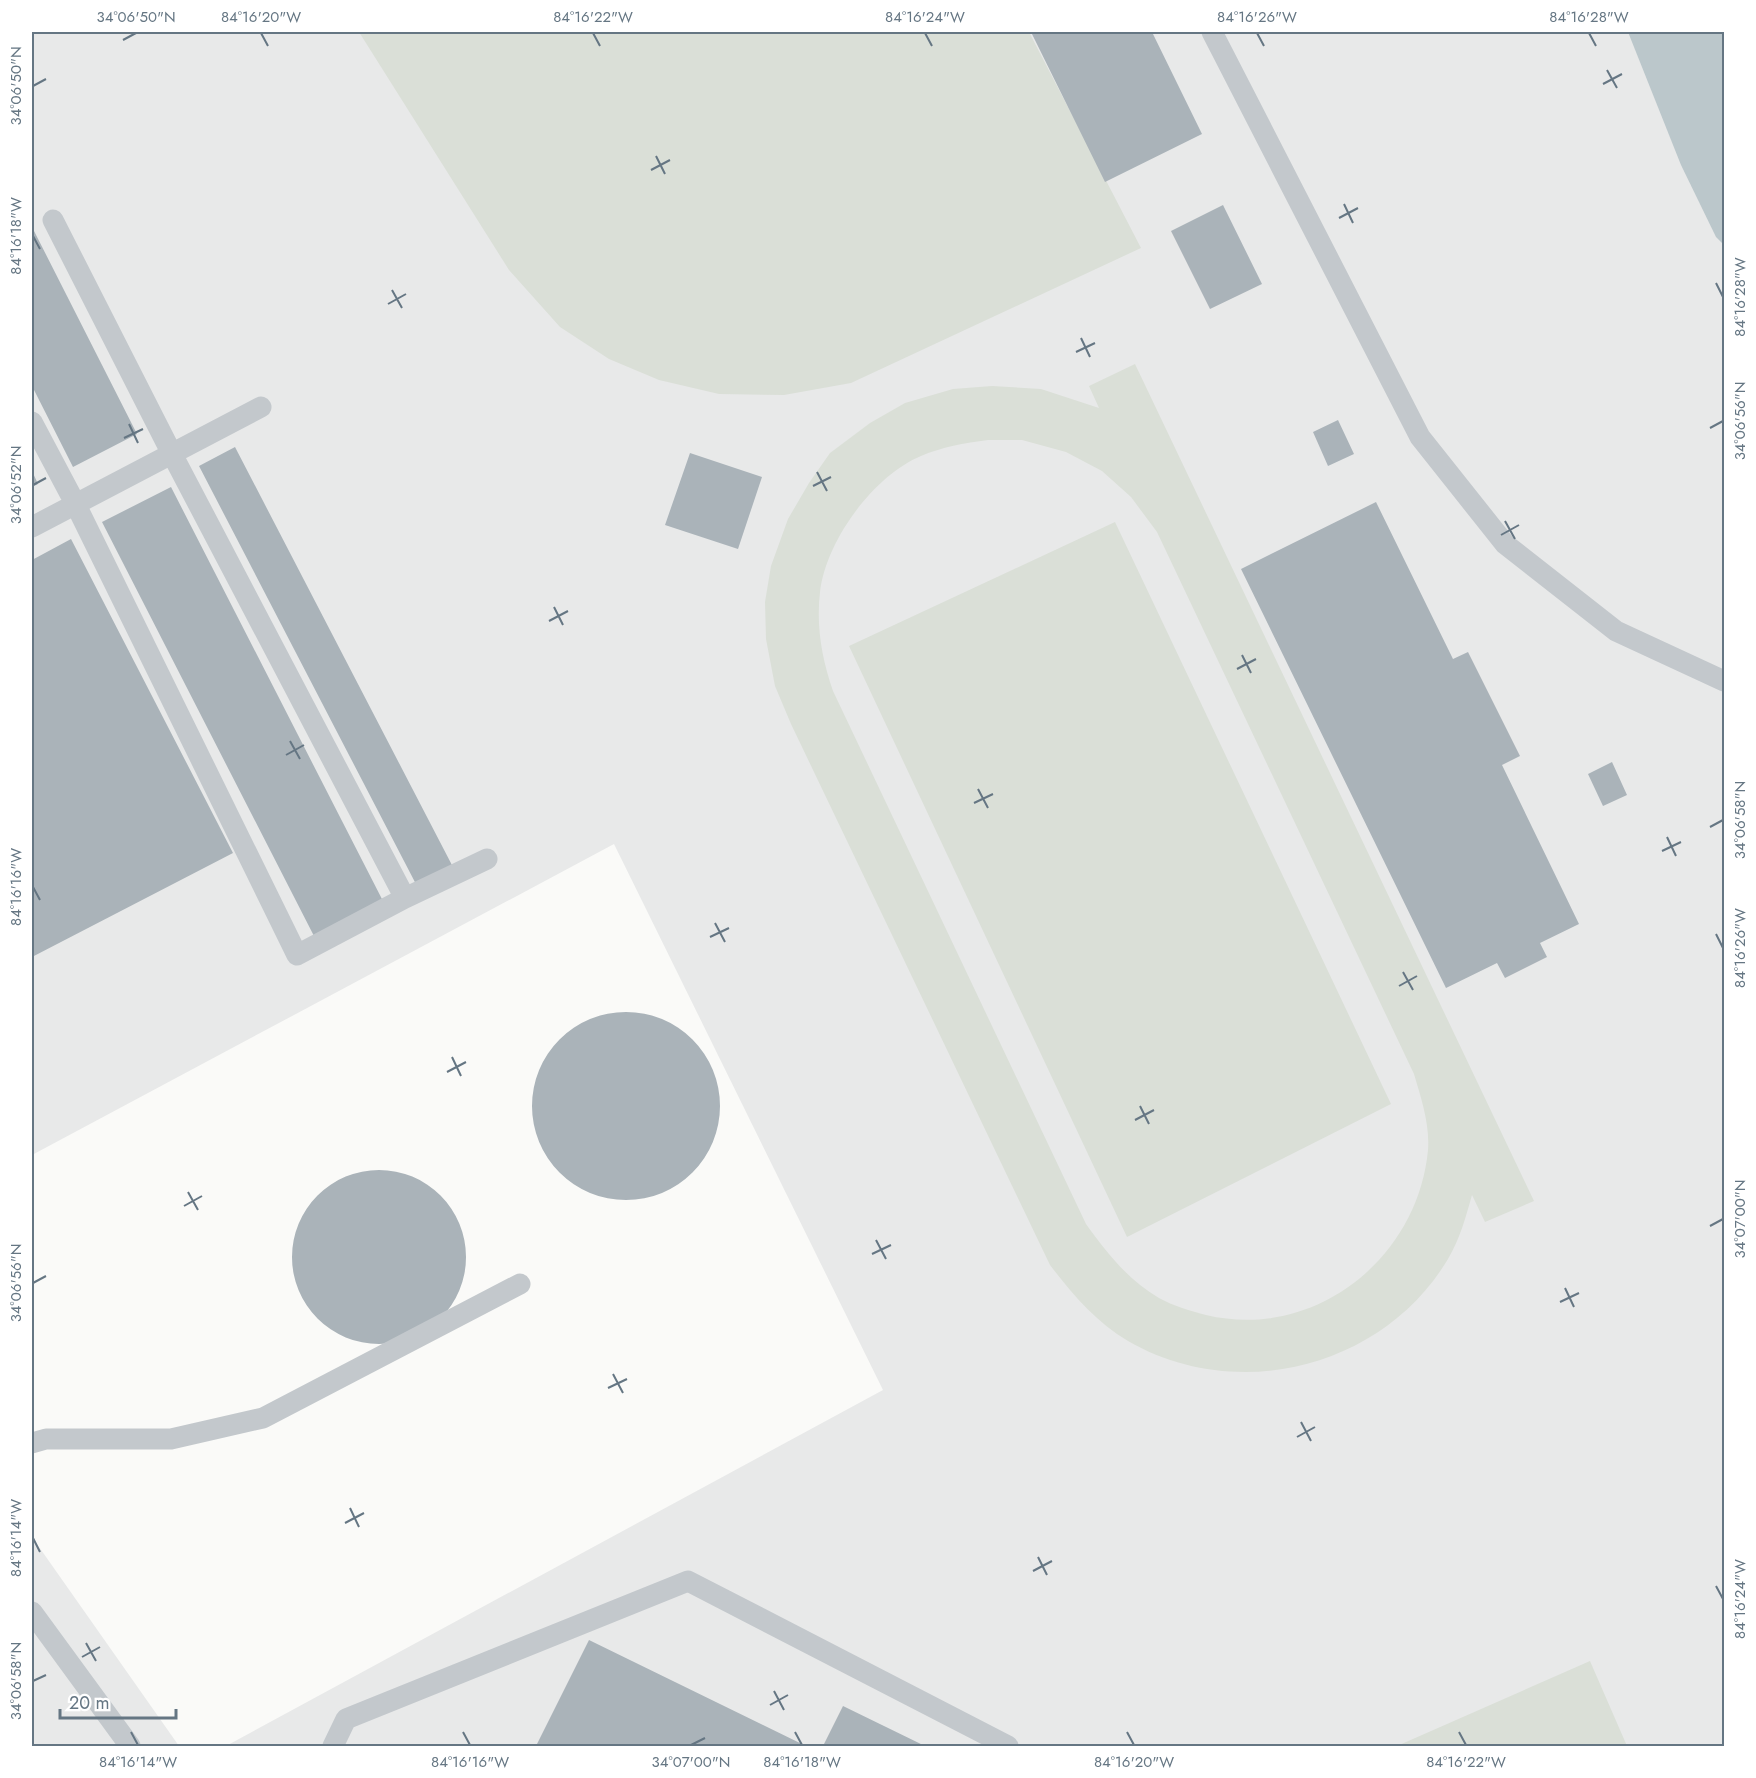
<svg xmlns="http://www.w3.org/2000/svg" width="1756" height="1778" viewBox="0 0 1756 1778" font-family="Jost,sans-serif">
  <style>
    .built { fill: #e8e9e9 }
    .green { fill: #dadfd7; fill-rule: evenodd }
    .water { fill: #bbc7cb }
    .building { fill: #aab3b9 }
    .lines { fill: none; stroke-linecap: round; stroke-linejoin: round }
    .lane { stroke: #c3c8cc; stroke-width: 21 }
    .ticks { fill: none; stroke: #657683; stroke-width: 2 }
    .neatline { fill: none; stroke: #657683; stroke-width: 2 }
    .ticks-label { font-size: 15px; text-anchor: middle; fill: #657683 }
  </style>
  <rect width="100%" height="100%" fill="#fafaf8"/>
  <path class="built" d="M 32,32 L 1724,32 L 1724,1746 L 226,1746 L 883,1390 L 614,844 L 32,1155 Z
    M 32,1537 L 179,1746 L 32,1746 Z"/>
  <path class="green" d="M 359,32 L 1029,32 L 1141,248 L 851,383 L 784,395 L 719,394 L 659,380 L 609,359 L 560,327 L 509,270 Z
    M 1135,364 L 1534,1201 L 1485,1222 L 1472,1195 C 1466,1216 1460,1239 1448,1259 C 1383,1368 1237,1404 1128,1341 C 1096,1322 1072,1294 1050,1265 L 791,724 L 775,686 L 766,639 L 765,602 L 771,566 L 788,519 L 809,483 L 830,453 L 870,423 L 905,403 L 953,389 L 992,386 L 1041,389 L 1099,408 L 1089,386 ZM 988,440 L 1022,440 L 1066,452 L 1102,471 L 1131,497 L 1157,532 L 1414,1074 C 1421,1098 1430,1124 1428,1150 C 1418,1258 1315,1341 1206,1315 C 1191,1311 1173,1306 1159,1298 C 1128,1280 1107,1253 1086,1224 L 833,691 C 822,659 816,627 820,592 C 826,541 873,476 921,456 C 942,447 964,443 988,440 Z
    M 1115,522 L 1391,1104 L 1127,1237 L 849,646 Z
    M 1590,1661 L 1627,1746 L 1397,1746 Z"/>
  <path class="water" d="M 1628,32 L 1724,32 L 1724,245 L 1716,237 L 1681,165 Z"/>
  <path class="building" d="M 1031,32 L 1152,32 L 1202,134 L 1105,182 Z
    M 1223,205 L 1262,284 L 1210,309 L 1171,231 Z
    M 32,227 L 137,434 L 73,467 L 32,386 Z
    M 1338,420 L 1354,454 L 1328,466 L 1313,432 Z
    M 235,447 L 454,869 L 418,888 L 199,466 Z
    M 690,453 L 762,477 L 738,549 L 665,525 Z
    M 32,471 L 38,484 L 32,487 Z
    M 171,487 L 384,903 L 315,938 L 102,522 Z
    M 1376,502 L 1453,659 L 1468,652 L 1520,756 L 1502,765 L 1579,924 L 1540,943 L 1547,957 L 1505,978 L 1497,963 L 1446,988 L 1241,569 Z
    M 71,539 L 233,853 L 32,957 L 32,560 Z
    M 1612,762 L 1627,795 L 1603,806 L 1588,774 Z
    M532 1106a94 94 0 1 1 188 0a94 94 0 1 1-188 0Z
    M292 1257a87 87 0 1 1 174 0a87 87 0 1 1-174 0Z
    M 589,1640 L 806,1746 L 536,1746 Z
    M 843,1706 L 925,1746 L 823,1746 Z"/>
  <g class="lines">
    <path class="lane" d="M 1212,32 L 1420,437 L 1505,544 L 1616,631 L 1724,681
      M 53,220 L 172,454 L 405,898 L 487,859
      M 32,422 L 76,505 L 297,955 L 405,898
      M 32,527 L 261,407
      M 32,1443 L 46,1439 L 171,1439 L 263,1418 L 520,1284
      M 32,1612 L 130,1746
      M 333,1746 L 346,1719 L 688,1581 L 1008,1746"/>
  </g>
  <path class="ticks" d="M 261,33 L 268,46M 593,33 L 600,46M 925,33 L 932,46M 1257,33 L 1264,46M 1589,33 L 1596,46M 123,40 L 136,33M 1607,70 L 1617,88M 1603,84 L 1622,74M 33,86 L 46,79M 656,156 L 665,174M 651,170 L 670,160M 1344,204 L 1353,223M 1339,218 L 1358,208M 33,236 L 40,249M 1716,283 L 1723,297M 392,290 L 402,308M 388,304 L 406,294M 1081,338 L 1090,357M 1076,352 L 1095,343M 129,424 L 138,443M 1710,428 L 1723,421M 124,438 L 143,429M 817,472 L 827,491M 33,485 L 46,478M 813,486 L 831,477M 1505,521 L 1515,539M 1501,535 L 1519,525M 554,607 L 563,625M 549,621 L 568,611M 1242,655 L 1251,673M 1237,669 L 1256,659M 290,741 L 300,759M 286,755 L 304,745M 978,789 L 988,808M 974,803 L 993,794M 1710,827 L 1723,820M 1667,837 L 1676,856M 1662,851 L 1681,842M 33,887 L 40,900M 715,923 L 725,942M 1716,934 L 1723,948M 710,937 L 729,928M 1403,972 L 1413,990M 1399,986 L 1417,976M 452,1057 L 461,1076M 447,1072 L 466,1062M 1140,1106 L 1149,1124M 1135,1120 L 1154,1110M 188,1192 L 198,1210M 184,1206 L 202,1196M 1710,1226 L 1723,1219M 876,1240 L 886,1259M 872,1254 L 891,1245M 33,1283 L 46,1276M 1565,1288 L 1574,1307M 1560,1302 L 1579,1293M 613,1374 L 623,1393M 608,1388 L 627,1379M 1301,1422 L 1311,1441M 1297,1437 L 1315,1427M 350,1508 L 359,1527M 345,1523 L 364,1513M 33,1538 L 40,1552M 1038,1557 L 1047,1575M 1033,1571 L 1052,1561M 1716,1586 L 1723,1599M 86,1643 L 96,1661M 82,1657 L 100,1647M 33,1681 L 46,1675M 774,1691 L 784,1710M 770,1705 L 788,1695M 131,1732 L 138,1745M 463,1732 L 470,1745M 795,1732 L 802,1745M 1127,1732 L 1134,1745M 1459,1732 L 1466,1745M 691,1745 L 705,1738"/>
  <rect width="1756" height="1778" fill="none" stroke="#ffffff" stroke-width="66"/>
  <path d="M60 1709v9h116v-9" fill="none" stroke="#657683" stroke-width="3"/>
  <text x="69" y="1709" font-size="18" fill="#657683" stroke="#ffffff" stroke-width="4.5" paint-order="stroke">20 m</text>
  <rect x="33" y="33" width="1690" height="1712" class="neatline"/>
  <g class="ticks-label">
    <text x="136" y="22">34°06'50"N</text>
    <text x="261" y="22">84°16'20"W</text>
    <text x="593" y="22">84°16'22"W</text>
    <text x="925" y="22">84°16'24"W</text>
    <text x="1257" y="22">84°16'26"W</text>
    <text x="1589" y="22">84°16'28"W</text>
    <text transform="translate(16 86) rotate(-90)" y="5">34°06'50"N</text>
    <text transform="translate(16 236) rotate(-90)" y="5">84°16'18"W</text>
    <text transform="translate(1740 297) rotate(-90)" y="5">84°16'28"W</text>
    <text transform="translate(1740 421) rotate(-90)" y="5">34°06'56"N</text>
    <text transform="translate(16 485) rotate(-90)" y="5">34°06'52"N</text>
    <text transform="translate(1740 820) rotate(-90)" y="5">34°06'58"N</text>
    <text transform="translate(16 887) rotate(-90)" y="5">84°16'16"W</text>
    <text transform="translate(1740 948) rotate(-90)" y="5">84°16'26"W</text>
    <text transform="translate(1740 1219) rotate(-90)" y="5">34°07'00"N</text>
    <text transform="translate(16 1283) rotate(-90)" y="5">34°06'56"N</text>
    <text transform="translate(16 1538) rotate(-90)" y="5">84°16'14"W</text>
    <text transform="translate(1740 1599) rotate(-90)" y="5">84°16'24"W</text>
    <text transform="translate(16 1681) rotate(-90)" y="5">34°06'58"N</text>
    <text x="138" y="1767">84°16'14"W</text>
    <text x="470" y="1767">84°16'16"W</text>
    <text x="691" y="1767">34°07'00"N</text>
    <text x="802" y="1767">84°16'18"W</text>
    <text x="1134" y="1767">84°16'20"W</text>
    <text x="1466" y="1767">84°16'22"W</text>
  </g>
</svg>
